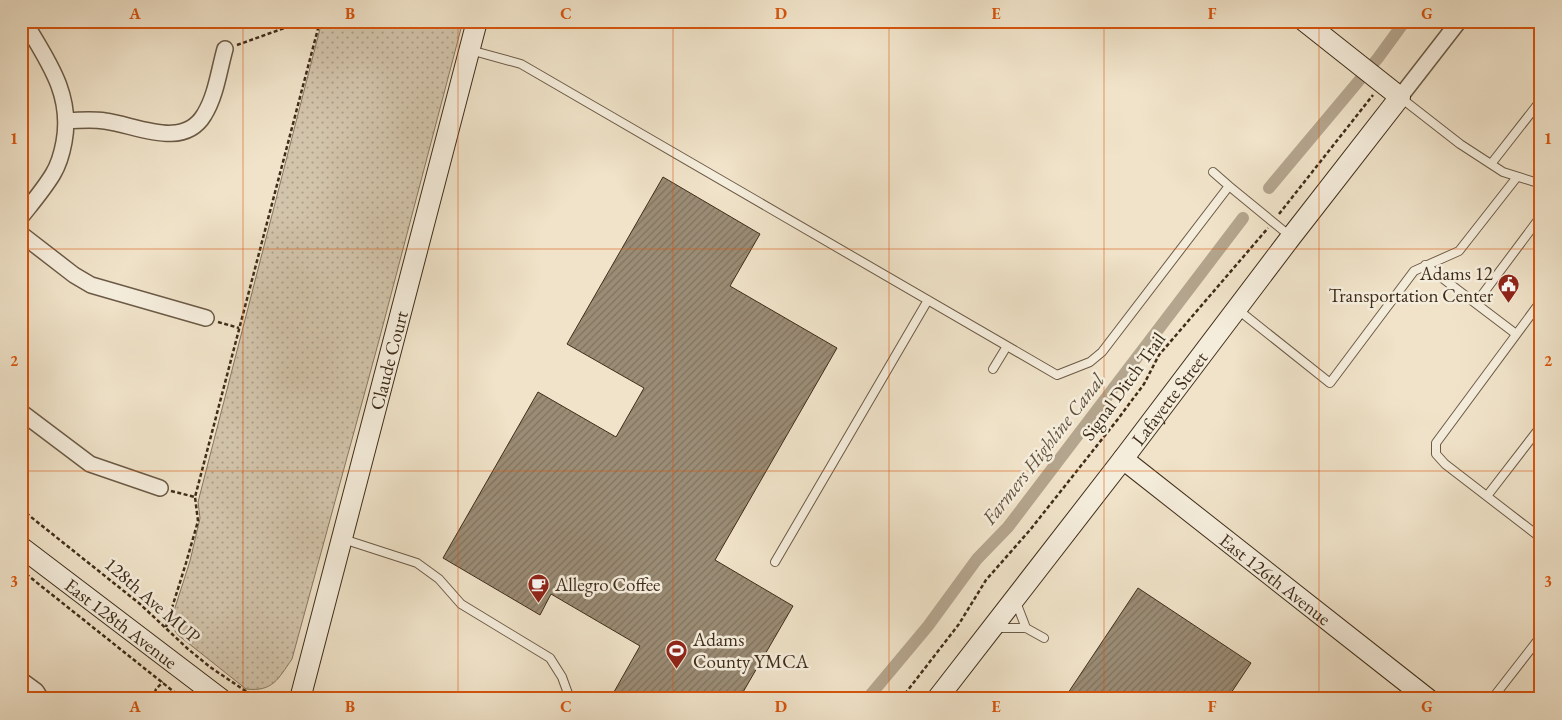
<svg xmlns="http://www.w3.org/2000/svg" width="1562" height="720" viewBox="0 0 1562 720" font-family="'EB Garamond',serif">
  <style>
    .grass { fill: url(#grass-dots); stroke: #887862 }
    .lines { fill: none; stroke-linecap: round; stroke-linejoin: round }
    .canal { stroke: #b4a58e; stroke-width: 12 }
    .building { fill: url(#building-hatch); stroke: #3f2d1a }
    .lane-casing { stroke: #6b5a46; stroke-width: 10 }
    .street-casing { stroke: #6b5a46; stroke-width: 18 }
    .secondary-casing { stroke: #3f2d1a; stroke-width: 22 }
    .path { stroke: #3f2d1a; stroke-width: 2.5; stroke-dasharray: 4 2.5; stroke-linecap: butt }
    .lane { stroke: #f5eddc; stroke-width: 8 }
    .street { stroke: #f5eddc; stroke-width: 15 }
    .secondary { stroke: #f5eddc; stroke-width: 20 }
    .grid { fill: none; stroke: #d7550d; stroke-width: 1; stroke-opacity: 0.55 }
    .labels { text-anchor: middle; stroke-width: 5; stroke-linejoin: round; paint-order: stroke }
    .poi-label { font-size: 19px; fill: #3f2d1a; stroke: #f5eddc; text-anchor: start }
    .street-label { font-size: 19px; fill: #3f2d1a; stroke: #f5eddc }
    .water-label { font-size: 20px; font-style: italic; fill: #62513d; stroke: #f5eddc }
    .neatline { fill: none; stroke: #d7550d; stroke-width: 2 }
    .grid-label { font-size: 16px; text-anchor: middle; font-weight: bold; fill: #d7550d }
  </style>
  <defs>
    <pattern id="grass-dots" width="8" height="8" patternUnits="userSpaceOnUse" patternTransform="scale(1.25)"><rect width="8" height="8" fill="#d2c4ab"/><path d="M2 2h.1M6 6h.1" fill="none" stroke="#aca08a" stroke-width="1.8" stroke-linecap="round"/></pattern>
    <pattern id="building-hatch" width="6" height="6" patternUnits="userSpaceOnUse" patternTransform="scale(1.25)"><rect width="6" height="6" fill="#9b8c75"/><path d="M-1 1l2-2M0 6l6-6M5 7l2-2" fill="none" stroke="#80735f"/></pattern>
  </defs>
  <rect width="100%" height="100%" fill="#f0e3c9"/>
  <filter id="stains"><feTurbulence type="fractalNoise" baseFrequency=".004" numOctaves="4"/><feColorMatrix values="0 0 0 0 .2 0 0 0 0 .09 0 0 0 0 .02 0 0 0 .5 -.17"/></filter>
  <radialGradient id="worn" r=".72"><stop offset=".6" stop-color="#630" stop-opacity="0"/><stop offset="1" stop-color="#630" stop-opacity=".3"/></radialGradient>
  <path class="grass" d="M 322,21 L 463,21 L 378,344 L 292,659 C 278,679 273,692 246,689 L 178,635 L 172,627 L 172,617 L 190,561 L 200,518 L 198,502 Z"/>
  <g class="lines">
    <path class="canal" d="M 1269,188 L 1378,58 L 1405,21
      M 867,699 L 928,626 L 977,559 L 1008,527 L 1243,218"/>
  </g>
  <path class="building" d="M 663,177 L 760,234 L 730,286 L 837,348 L 715,560 L 793,606 L 739,699 L 610,699 L 640,646 L 551,594 L 540,615 L 443,558 L 538,392 L 616,437 L 644,388 L 567,344 Z
    M 1138,588 L 1251,663 L 1227,699 L 1064,699 Z"/>
  <g class="lines">
    <defs>
      <path id="lane" d="M 470,50 L 521,64 L 1057,375 L 1090,362 L 1102,352 L 1229,186 L 1290,236
        M 1401,98 L 1460,144 L 1503,172 L 1541,184
        M 1491,164 L 1541,100
        M 1213,172 L 1229,186
        M 1425,265 L 1516,334
        M 1541,301 L 1436,443 L 1436,454 L 1445,464 L 1541,538
        M 1476,303 L 1541,216
        M 1237,309 L 1330,383 L 1414,271 L 1459,251 L 1517,177
        M 993,369 L 1007,346
        M 1487,496 L 1541,426
        M 343,539 L 417,563 L 439,579 L 461,604 L 550,658 L 562,677 L 570,699
        M 775,562 L 928,300
        M 1016,602 L 1026,628
        M 996,628 L 1026,628 L 1044,638
        M 1492,699 L 1541,636"/>
      <path id="street" d="M 1400,97 L 1459,21
        M 66,121 C 79,120 92,119 105,121 C 136,125 183,150 204,115 C 216,96 219,70 225,49
        M 21,217 C 32,203 44,189 53,174 C 59,164 62,153 64,142 C 73,94 47,60 24,21
        M 21,234 L 74,275 L 91,285 L 206,318
        M 21,412 L 90,464 L 160,488
        M 21,680 L 36,691 L 41,699"/>
      <g id="secondary">
        <path id="s1" d="M 1123,459 L 1428,699"/>
        <path id="s2" d="M 21,547 L 221,699"/>
        <path id="s3" d="M 300,699 L 477,21"/>
        <path id="s4" d="M 937,699 L 1123,459 L 1291,237 L 1400,97 L 1304,21"/>
      </g>
    </defs>
    <use href="#lane" class="lane-casing"/>
    <use href="#street" class="street-casing"/>
    <use href="#secondary" class="secondary-casing"/>
    <path class="path" d="M 1333,21 L 1339,27
      M 237,45 L 304,21
      M 1279,214 L 1373,95
      M 218,322 L 239,328
      M 171,491 L 195,497 L 320,21
      M 21,509 L 140,604 L 188,649 L 210,667 L 247,692 L 259,696 L 273,696
      M 21,570 L 183,699
      M 166,627 L 186,563 L 198,521 L 195,497
      M 153,699 L 156,689 L 163,682
      M 901,699 L 959,624 L 986,580 L 1030,530 L 1118,419 L 1144,384 L 1159,355 L 1268,228"/>
    <use href="#lane" class="lane"/>
    <use href="#street" class="street"/>
    <use href="#secondary" class="secondary"/>
  </g>
  <path class="grid" d="M 243,21 L 243,699M 458,21 L 458,699M 673,21 L 673,699M 889,21 L 889,699M 1104,21 L 1104,699M 1319,21 L 1319,699M 21,249 L 1541,249M 21,471 L 1541,471"/>
  <defs>
    <symbol id="civic-pin" viewBox="-11 -11 22 30"><path d="M0 17L-7.5 6A9.5 9.5 0 1 1 7.5 6Z" fill="#8f2418" stroke="#f5eddc"/><path d="M-.6-6.5H3V-4.5H.6V-3L4-1V1h2V6H-6V1h2V-1L-.6-3ZM-1.2 2.5V6h2.4V2.5Z" fill="#fff"/></symbol>
    <symbol id="cafe-pin" viewBox="-11 -11 22 30"><path d="M0 17L-7.5 6A9.5 9.5 0 1 1 7.5 6Z" fill="#8f2418" stroke="#f5eddc"/><path d="M-5.5-4.5H6V0H3Q3 3.5 0 3.5H-2.5Q-5.5 3.5-5.5 0ZM3-3.2v2h1.7v-2ZM-6 4.5H4V6H-6Z" fill="#fff"/></symbol>
    <symbol id="stadium-pin" viewBox="-11 -11 22 30"><path d="M0 17L-7.5 6A9.5 9.5 0 1 1 7.5 6Z" fill="#8f2418" stroke="#f5eddc"/><path d="M0-5a6.5 5 0 1 0 0 10a6.5 5 0 1 0 0-10ZM-3.5-1.8h7v3.6h-7Z" fill="#fff"/></symbol>
  </defs>
  <g fill-rule="evenodd">
    <use href="#civic-pin" x="1496" y="272" width="25" height="34"/>
    <use href="#cafe-pin" x="526" y="572" width="25" height="34"/>
    <use href="#stadium-pin" x="664" y="638" width="25" height="34"/>
  </g>
  <g class="labels">
    <g class="poi-label">
      <text x="1493" y="280" text-anchor="end">Adams 12<tspan x="1493" dy="22">Transportation Center</tspan></text>
      <text x="555" y="591">Allegro Coffee</text>
      <text x="693" y="646">Adams<tspan x="693" dy="22">County YMCA</tspan></text>
    </g>
    <g class="street-label">
      <text dy="7" stroke="none"><textPath href="#s3" startOffset="350">Claude Court</textPath></text>
      <text transform="translate(1123 386) rotate(-54)" y="7">Signal Ditch Trail</text>
      <text dy="7" stroke="none"><textPath href="#s4" startOffset="380">Lafayette Street</textPath></text>
      <text dy="7" stroke="none"><textPath href="#s1" startOffset="194">East 126th Avenue</textPath></text>
      <text transform="translate(153 600) rotate(41)" y="7">128th Ave MUP</text>
      <text dy="7" stroke="none"><textPath href="#s2" startOffset="126">East 128th Avenue</textPath></text>
    </g>
    <g class="water-label">
      <text transform="translate(1043 449) rotate(-52)" y="7">Farmers Highline Canal</text>
    </g>
  </g>
  <rect width="1562" height="720" fill="none" stroke="#f0e3c9" stroke-width="55"/>
  <rect x="28" y="28" width="1506" height="664" class="neatline"/>
  <g class="grid-label">
    <text x="135" y="19">A</text>
    <text x="350" y="19">B</text>
    <text x="566" y="19">C</text>
    <text x="781" y="19">D</text>
    <text x="996" y="19">E</text>
    <text x="1212" y="19">F</text>
    <text x="1427" y="19">G</text>
    <text x="14" y="144">1</text>
    <text x="1548" y="144">1</text>
    <text x="14" y="366">2</text>
    <text x="1548" y="366">2</text>
    <text x="14" y="587">3</text>
    <text x="1548" y="587">3</text>
    <text x="135" y="712">A</text>
    <text x="350" y="712">B</text>
    <text x="566" y="712">C</text>
    <text x="781" y="712">D</text>
    <text x="996" y="712">E</text>
    <text x="1212" y="712">F</text>
    <text x="1427" y="712">G</text>
  </g>
  <rect width="100%" height="100%" filter="url(#stains)"/>
  <rect width="100%" height="100%" fill="url(#worn)"/>
</svg>
